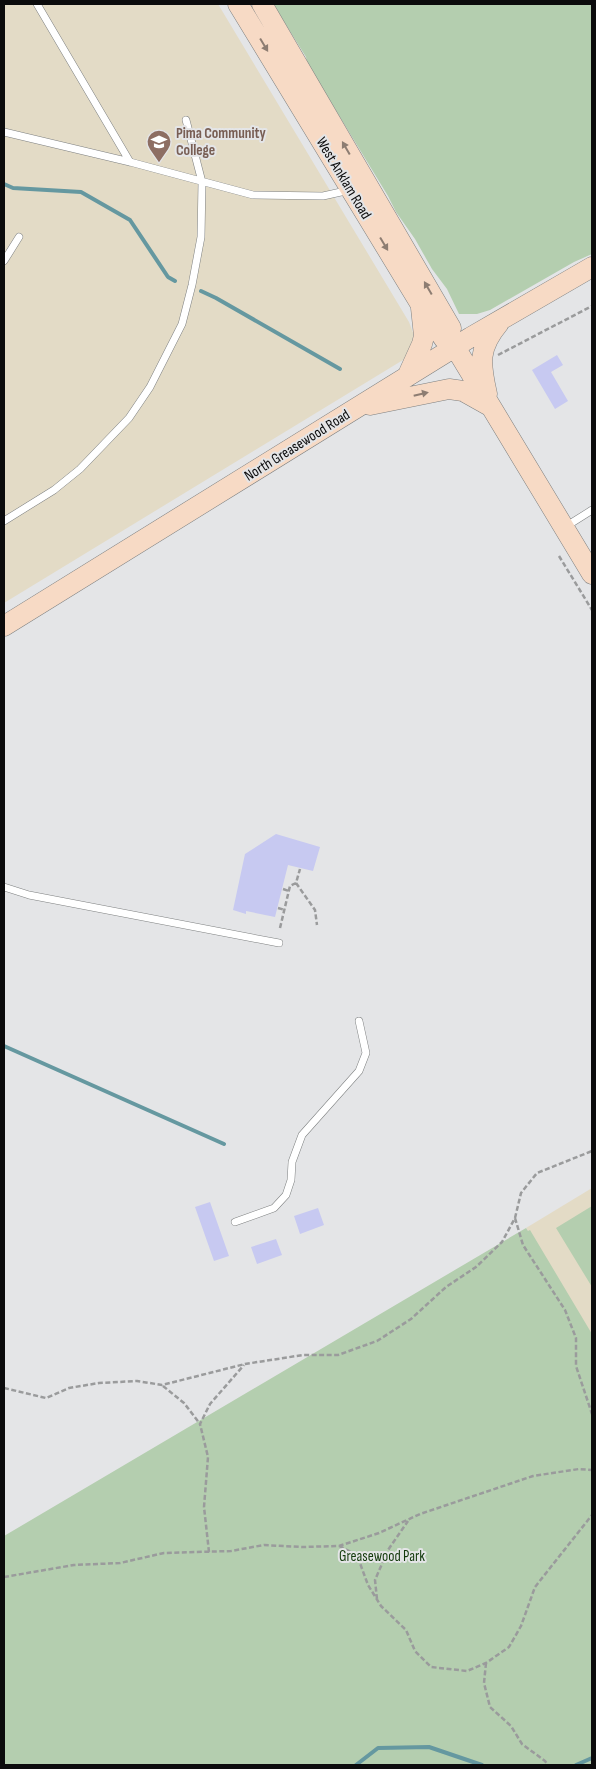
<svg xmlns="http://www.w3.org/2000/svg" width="596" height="1769" viewBox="0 0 596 1769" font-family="'Sofia Sans Condensed',sans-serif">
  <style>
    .education { fill: #e3dbc6 }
    .green { fill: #b4ceaf }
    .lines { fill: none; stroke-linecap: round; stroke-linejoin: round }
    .stream { stroke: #6598a0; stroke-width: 4 }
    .building { fill: #c7c9f1 }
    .lane-casing { stroke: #7e8081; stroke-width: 8 }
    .secondary-casing { stroke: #7e8081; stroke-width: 21 }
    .path { stroke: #9a9b9c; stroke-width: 2.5; stroke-dasharray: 5 2.5; stroke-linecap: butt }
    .lane { stroke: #fff; stroke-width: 7 }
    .secondary { stroke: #f7dac5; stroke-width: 20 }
    .oneway { fill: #8d7d72 }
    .labels { text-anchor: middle; stroke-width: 4; stroke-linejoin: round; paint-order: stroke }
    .education-label { font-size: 15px; font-weight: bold; fill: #785e54; stroke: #e4e5e7; text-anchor: start }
    .street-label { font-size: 15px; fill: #0b0b0c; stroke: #e4e5e7 }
    .park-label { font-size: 15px; fill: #133a0c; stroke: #e4e5e7 }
  </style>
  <rect width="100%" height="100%" fill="#e4e5e7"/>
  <path class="education" d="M 4,4 L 218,4 L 409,322 L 417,343 L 403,360 L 4,603 Z
    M 592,1188 L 592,1337 L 526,1228 Z"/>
  <path class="green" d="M 273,4 L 592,4 L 592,254 L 574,262 L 490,310 L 477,314 L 459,314 L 447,289 L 432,269 L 415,239 L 396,212 L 388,196 L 307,63 L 306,57 Z
    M 592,1206 L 592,1287 L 556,1228 Z
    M 526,1228 L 528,1231 L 530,1230 L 592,1334 L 592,1765 L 4,1765 L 4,1536 Z"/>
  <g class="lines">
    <path class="stream" d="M 4,184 L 13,188 L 81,192 L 130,220 L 168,277 L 175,281
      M 201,291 L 216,298 L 340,369
      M 4,1046 L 224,1144
      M 356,1765 L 378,1748 L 429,1747 L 482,1765
      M 576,1765 L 592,1758"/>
  </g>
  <path class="building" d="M 557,355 L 563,365 L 551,372 L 568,401 L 555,409 L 532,370 Z
    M 276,834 L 320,847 L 313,871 L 288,865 L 275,917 L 246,911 L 246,914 L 233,910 L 245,854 Z
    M 210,1202 L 229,1256 L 214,1261 L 195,1207 Z
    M 318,1208 L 324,1225 L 300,1234 L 294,1216 Z
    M 276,1239 L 282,1255 L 257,1264 L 251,1247 Z"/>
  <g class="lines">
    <defs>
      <path id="lane" d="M 37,4 L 130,162
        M 4,132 L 130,162 L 253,195 L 323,196 L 350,190
        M 4,261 L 19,237
        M 4,521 L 54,490 L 80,469 L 129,418 L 150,387 L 182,324 L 192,285 L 201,237 L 202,182 L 186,120
        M 565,527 L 592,510
        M 4,887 L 29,895 L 279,943
        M 235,1222 L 274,1208 L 286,1195 L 291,1180 L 292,1162 L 302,1135 L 359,1071 L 366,1053 L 359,1021"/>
      <path id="secondary" d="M 238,4 L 421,305 L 444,339 L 455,347 L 592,574
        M 262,4 L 451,328
        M 407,377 L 422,344 L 424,336 L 421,308
        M 487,394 C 480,363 478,348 499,323
        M 370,405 L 449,389 L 463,391 L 488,405
        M 4,626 L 471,337 L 592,267"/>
    </defs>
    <use href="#lane" class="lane-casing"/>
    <use href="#secondary" class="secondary-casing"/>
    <path class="path" d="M 498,355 L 592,306
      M 559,556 L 592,610
      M 296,883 L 315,910 L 317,925
      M 283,889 L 289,891
      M 278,908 L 285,910
      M 280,928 L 290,886 L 296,883 L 300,869
      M 515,1218 L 523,1245 L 565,1310 L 576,1338 L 576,1366 L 592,1414
      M 163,1386 L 184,1403 L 200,1424
      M 4,1388 L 46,1398 L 69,1388 L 99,1383 L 137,1381 L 162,1385 L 245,1364 L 303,1355 L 338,1355 L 377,1341 L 411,1319 L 446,1287 L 476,1267 L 502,1242 L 515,1218 L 521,1193 L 537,1173 L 592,1151
      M 339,1546 L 357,1555 L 368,1585 L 381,1606 L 406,1630 L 415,1651 L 431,1667 L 467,1671 L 486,1663 L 509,1647 L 521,1626 L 535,1587 L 592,1515
      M 209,1552 L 204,1507 L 208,1457 L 200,1424 L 210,1404 L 244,1365
      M 4,1577 L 74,1565 L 120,1563 L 164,1553 L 231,1551 L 264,1545 L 302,1547 L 339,1546 L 379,1533 L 420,1514 L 533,1476 L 579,1469 L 592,1470
      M 377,1599 L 375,1580 L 388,1550 L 408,1521
      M 486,1663 L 484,1683 L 490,1707 L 511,1726 L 522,1744 L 545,1761 L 548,1765"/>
    <use href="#lane" class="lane"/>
    <use href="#secondary" class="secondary"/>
  </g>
  <defs><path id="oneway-solid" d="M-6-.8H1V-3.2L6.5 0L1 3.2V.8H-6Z" transform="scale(1.25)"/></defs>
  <g class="oneway">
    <use href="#oneway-solid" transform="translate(264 45) rotate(59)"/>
    <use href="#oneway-solid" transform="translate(346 148) rotate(-120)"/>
    <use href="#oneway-solid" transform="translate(384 244) rotate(59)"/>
    <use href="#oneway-solid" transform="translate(428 288) rotate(-120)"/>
    <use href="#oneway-solid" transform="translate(421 394) rotate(-13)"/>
  </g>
  <defs>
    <symbol id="university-pin" viewBox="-11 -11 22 30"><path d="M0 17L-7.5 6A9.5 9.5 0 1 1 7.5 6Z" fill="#8d6e63" stroke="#e4e5e7"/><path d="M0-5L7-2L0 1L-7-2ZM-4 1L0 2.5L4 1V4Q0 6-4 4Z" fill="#fff"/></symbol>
  </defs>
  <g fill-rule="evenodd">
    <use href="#university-pin" x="145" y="128" width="28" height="38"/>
  </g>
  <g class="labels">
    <g class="education-label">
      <text x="176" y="138">Pima Community<tspan x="176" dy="17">College</tspan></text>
    </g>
    <g class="street-label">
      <text transform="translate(344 178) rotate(59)" y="5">West Anklam Road</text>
      <text transform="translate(297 445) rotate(-32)" y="5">North Greasewood Road</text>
    </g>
    <g class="park-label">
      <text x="382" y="1561">Greasewood Park</text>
    </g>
  </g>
  <rect width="596" height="1769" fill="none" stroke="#0b0b0c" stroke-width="10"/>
</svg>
